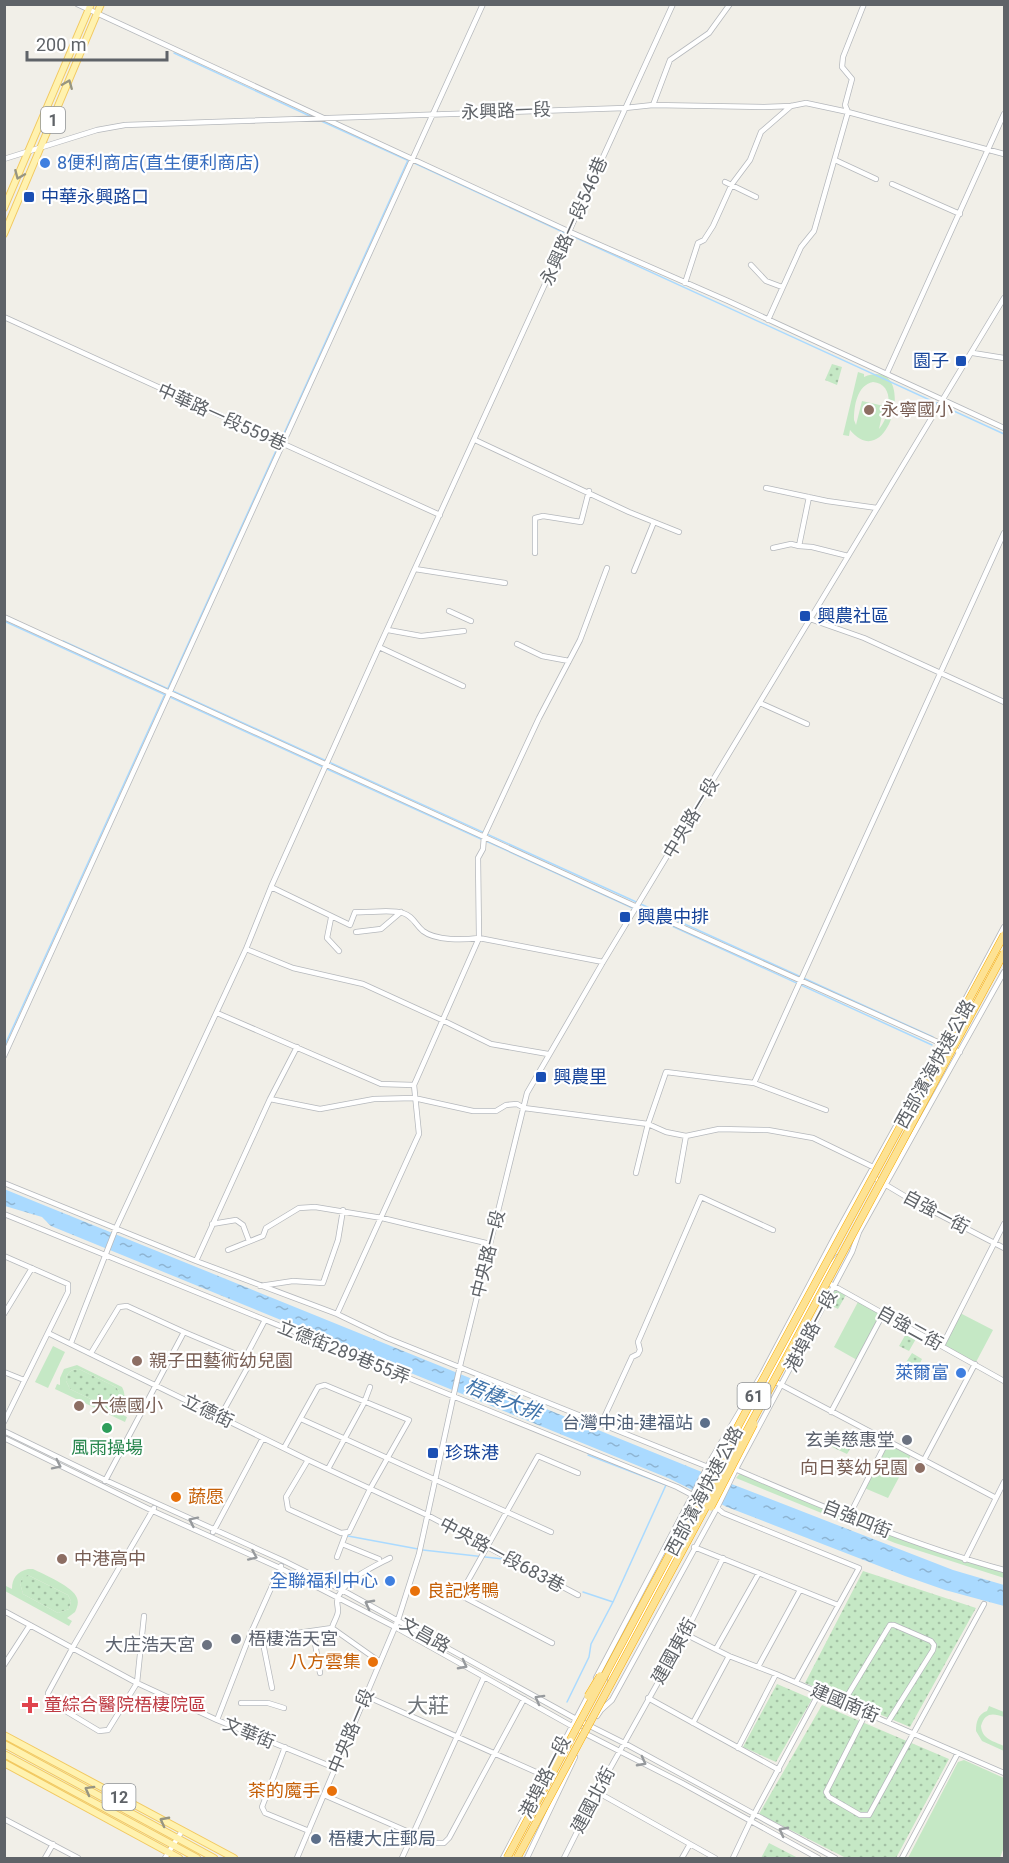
<svg xmlns="http://www.w3.org/2000/svg" width="1009" height="1863" viewBox="0 0 1009 1863" font-family="Roboto,'Noto Sans TC',sans-serif">
  <style>
    .grass { fill: url(#grass-dots) }
    .green { fill: #c5e8c5; fill-rule: evenodd }
    .water { fill: url(#water-ripples) }
    .lines { fill: none; stroke-linecap: round; stroke-linejoin: round }
    .stream { stroke: #aadaff; stroke-width: 1.5 }
    .minor-casing { stroke: #b5b8bc; stroke-width: 6 }
    .major-casing { stroke: #f2c960; stroke-width: 8 }
    .minor { stroke: #fff; stroke-width: 4.5 }
    .major { stroke: #fff2af; stroke-width: 6 }
    .highway-bridge-casing { stroke: #f9ab00; stroke-width: 8; stroke-linecap: butt }
    .highway-bridge { stroke: #fde293; stroke-width: 7 }
    .oneway { stroke: #979581 }
    .oneway2 { stroke: #979a9d }
    .shop-dot { fill: #3f7fe0; stroke: #fff; stroke-width: 2 }
    .transit-dot { fill: #1a4fb4; stroke: #fff; stroke-width: 2 }
    .education-dot { fill: #8d6e63; stroke: #fff; stroke-width: 2 }
    .service-dot { fill: #5c6f8a; stroke: #fff; stroke-width: 2 }
    .leisure-dot { fill: #2e9e5b; stroke: #fff; stroke-width: 2 }
    .worship-dot { fill: #6b7280; stroke: #fff; stroke-width: 2 }
    .food-dot { fill: #e8710a; stroke: #fff; stroke-width: 2 }
    .health-dot { fill: #e0444e; stroke: #fff; stroke-width: 2 }
    .labels { text-anchor: middle; stroke-width: 4.5; stroke-linejoin: round; paint-order: stroke }
    .shield { fill: #fff; stroke: #8f9295; stroke-width: 1.5 }
    .shield-label { font-size: 16px; font-weight: bold; fill: #5f6368 }
    .street-label { font-size: 18px; fill: #5f6368; stroke: #fff }
    .shop-label { font-size: 18px; fill: #366cbe; stroke: #fff; text-anchor: end }
    .transit-label { font-size: 18px; fill: #164399; stroke: #fff; text-anchor: start }
    .education-label { font-size: 18px; fill: #785e54; stroke: #fff; text-anchor: start }
    .service-label { font-size: 18px; fill: #4e5e75; stroke: #fff; text-anchor: end }
    .worship-label { font-size: 18px; fill: #5b616d; stroke: #fff; text-anchor: end }
    .leisure-label { font-size: 18px; fill: #27864d; stroke: #fff }
    .food-label { font-size: 18px; fill: #c56008; stroke: #fff; text-anchor: start }
    .health-label { font-size: 18px; fill: #be3a42; stroke: #fff; text-anchor: start }
    .water-label { font-size: 20px; font-style: italic; fill: #4174aa; stroke: #fff }
    .quarter-label { font-size: 21px; fill: #70757a; stroke: #fff }
  </style>
  <defs>
    <pattern id="grass-dots" width="8" height="8" patternUnits="userSpaceOnUse" patternTransform="scale(1.5)"><rect width="8" height="8" fill="#c5e8c5"/><path d="M2 2h.1M6 6h.1" fill="none" stroke="#a3c0a4" stroke-width="1.8" stroke-linecap="round"/></pattern>
    <pattern id="water-ripples" width="26" height="14" patternUnits="userSpaceOnUse" patternTransform="scale(1.5)"><rect width="26" height="14" fill="#aadaff"/><path d="M2 4q2-2 4 0t4 0M15 11q2-2 4 0t4 0" fill="none" stroke="#8eb4d2"/></pattern>
  </defs>
  <rect width="100%" height="100%" fill="#f1efe8"/>
  <path class="grass" d="M 832,364 L 842,367 L 837,385 L 825,380 Z
    M 834,1286 L 847,1293 L 838,1309 L 826,1303 Z
    M 907,1332 L 917,1337 L 909,1351 L 899,1346 Z
    M 912,1353 L 922,1359 L 915,1374 L 903,1367 Z
    M 79,1369 L 116,1387 L 120,1393 L 118,1403 L 107,1407 L 70,1389 L 66,1381 C 66,1373 71,1369 79,1369 Z
    M 837,1435 L 854,1443 L 847,1454 L 830,1446 Z
    M 863,1571 L 976,1608 L 910,1727 L 805,1683 Z
    M 28,1575 L 68,1595 L 71,1601 L 69,1609 L 58,1613 L 23,1594 L 20,1583 L 23,1576 Z
    M 777,1684 L 812,1699 L 776,1762 L 743,1747 Z
    M 822,1705 L 949,1759 L 896,1858 L 846,1858 L 759,1814 Z
    M 769,1843 L 798,1858 L 761,1858 Z"/>
  <path class="green" d="M 858,372 L 864,374 L 864,377 C 920,354 890,478 850,430 L 849,436 L 843,435 ZM 873,382 C 896,384 890,416 879,429 L 884,406 L 862,401 L 856,425 L 854,420 C 854,406 857,385 873,382 Z
    M 859,1300 L 883,1314 L 857,1360 L 834,1347 Z
    M 960,1313 L 993,1330 L 975,1364 L 942,1346 Z
    M 53,1346 L 65,1352 L 48,1388 L 35,1382 Z
    M 77,1365 L 122,1387 C 127,1396 124,1405 115,1411 L 127,1417 L 125,1422 L 55,1389 L 57,1384 L 60,1385 L 60,1378 L 64,1369 ZM 79,1369 L 116,1387 L 120,1393 L 118,1403 L 107,1407 L 70,1389 L 66,1381 C 66,1373 71,1369 79,1369 Z
    M 887,1441 L 912,1453 L 888,1498 L 862,1487 Z
    M 741,1472 L 853,1519 L 1004,1570 L 1004,1578 L 895,1543 L 736,1478 Z
    M 28,1569 L 33,1569 C 43,1574 74,1587 77,1598 C 79,1603 77,1608 75,1612 L 67,1618 L 72,1621 L 69,1626 L 5,1591 L 6,1586 L 12,1589 C 12,1578 17,1572 28,1569 ZM 28,1575 L 68,1595 L 71,1601 L 69,1609 L 58,1613 L 23,1594 L 20,1583 L 23,1577 Z
    M 989,1706 L 1004,1712 L 1004,1717 C 993,1713 985,1712 981,1726 C 982,1739 993,1741 1004,1746 L 1004,1751 L 982,1741 L 976,1731 C 976,1722 978,1714 987,1711 Z
    M 964,1760 L 1004,1778 L 1004,1847 L 1000,1858 L 908,1858 L 958,1762 Z"/>
  <path class="water" d="M 4,1189 L 729,1483 L 953,1570 L 1004,1585 L 1004,1606 L 945,1590 L 905,1576 L 727,1507 L 668,1478 L 51,1226 L 42,1217 L 5,1206 Z"/>
  <g class="lines">
    <path class="stream" d="M 174,53 L 312,117
      M 319,120 L 407,160
      M 412,162 L 565,233
      M 570,235 L 1004,434
      M 281,440 L 408,160
      M 4,621 L 323,767
      M 63,641 L 933,1037
      M 168,688 L 279,444
      M 327,769 L 481,839
      M 486,841 L 932,1045
      M 4,1047 L 164,696
      M 588,1455 L 666,1485
      M 348,1536 L 418,1549
      M 423,1550 L 503,1559 L 521,1567
      M 583,1592 L 613,1602
      M 567,1702 L 589,1657 L 591,1644 L 613,1602 L 666,1485"/>
    <defs>
      <path id="minor" d="M 77,4 L 570,232 L 728,301 L 1004,428
        M 653,105 L 670,60 L 709,33 L 730,4
        M 848,112 L 845,105 L 852,79 L 842,67 L 843,57 L 864,4
        M 4,159 L 97,130 L 125,125 L 625,108 L 653,105 L 764,107 L 791,106 L 806,103 L 848,112 L 1004,154
        M 835,160 L 876,179
        M 725,182 L 756,197
        M 892,184 L 960,214
        M 751,265 L 766,281 L 782,287
        M 685,283 L 698,243 L 704,240 L 713,226 L 732,184 L 750,160 L 761,132 L 791,106
        M 4,317 L 440,515
        M 768,320 L 801,247 L 814,231 L 848,112
        M 973,353 L 1004,358
        M 887,373 L 1004,114
        M 475,440 L 629,512 L 679,532
        M 766,488 L 827,501 L 877,508
        M 809,497 L 799,546 L 812,547 L 848,556
        M 773,548 L 791,544 L 799,546
        M 535,553 L 535,518 L 543,516 L 581,522 L 589,491
        M 415,569 L 505,583
        M 634,571 L 654,522
        M 449,611 L 471,621
        M 4,617 L 637,907 L 960,1052
        M 810,619 L 864,638 L 1004,702
        M 388,630 L 421,636 L 464,631
        M 517,644 L 542,656 L 569,661
        M 379,647 L 463,686
        M 760,703 L 807,724
        M 271,887 L 350,925 L 355,912 C 369,913 391,909 403,913 C 413,916 415,924 423,931 C 436,941 464,940 479,938 L 603,962
        M 331,918 L 327,938 L 339,951
        M 356,932 L 381,929 L 401,912
        M 246,949 L 293,968 L 363,984 L 442,1020 L 491,1044 L 548,1054
        M 966,998 L 1004,927
        M 217,1013 L 381,1084 L 414,1085
        M 4,1056 L 483,4
        M 754,1083 L 1004,533
        M 270,1099 L 320,1109 L 374,1099 L 414,1098 L 473,1111 L 496,1111 L 506,1105 L 517,1104 L 524,1108 L 648,1124 L 666,1132 L 686,1136 L 719,1129 L 768,1130 L 813,1138 L 873,1167
        M 636,1173 L 648,1124 L 666,1072 L 754,1083 L 826,1110
        M 871,1176 L 913,1201 L 1004,1248
        M 678,1181 L 686,1136
        M 4,1183 L 196,1261 L 337,1314 L 387,1338 L 708,1467
        M 4,1214 L 677,1487 L 717,1508 L 723,1513 L 859,1568 L 796,1682
        M 212,1224 L 236,1220 L 243,1225 L 249,1241
        M 228,1250 L 263,1236 L 266,1228 L 299,1208 L 315,1207 L 382,1218 L 490,1244
        M 4,1256 L 68,1284 L 68,1292 L 4,1422
        M 196,1261 L 270,1099 L 297,1047
        M 825,1281 L 1004,1381
        M 260,1286 L 293,1281 L 323,1283 L 338,1240 L 343,1210
        M 4,1314 L 32,1268
        M 337,1314 L 419,1134 L 414,1085 L 479,938 L 478,858 L 483,849 L 484,836 L 539,718 L 580,640 L 607,568
        M 184,1332 L 248,1359 L 250,1363 L 220,1417
        M 48,1333 L 308,1460 L 427,1515 L 578,1595
        M 71,1343 L 116,1228 L 246,949 L 271,887 L 379,647 L 673,4
        M 942,1346 L 1004,1224
        M 91,1353 L 119,1307 L 127,1306 L 184,1332 L 105,1481
        M 245,1358 L 265,1320
        M 4,1372 L 24,1380
        M 772,1380 L 996,1498
        M 831,1412 L 883,1314
        M 301,1419 L 551,1532
        M 601,1424 L 632,1357 L 638,1354 L 640,1350 L 638,1342 L 701,1197 L 773,1230
        M 4,1431 L 105,1480 L 284,1561 L 342,1590 L 576,1719 L 624,1743 L 835,1858
        M 4,1438 L 153,1511 L 280,1568 L 395,1627 L 586,1734 L 682,1783 L 818,1858
        M 284,1448 L 318,1387 L 325,1385 L 409,1420 L 370,1489 L 349,1532 L 341,1533 L 288,1509 L 286,1497 L 308,1460
        M 924,1460 L 975,1364
        M 328,1469 L 364,1403 L 370,1387
        M 735,1469 C 823,1507 912,1545 1004,1570
        M 849,1516 L 887,1441
        M 213,1532 L 263,1438
        M 342,1544 L 379,1559
        M 694,1547 L 838,1605
        M 337,1557 L 346,1533
        M 965,1560 L 1004,1482
        M 4,1611 L 137,1683 L 217,1720 L 335,1768
        M 144,1616 L 137,1683 L 108,1730 L 99,1731 L 49,1701 L 48,1693 L 73,1647 L 154,1508
        M 332,1628 C 333,1623 338,1616 338,1611 C 338,1605 336,1603 338,1597 C 346,1579 373,1567 390,1558
        M 332,1628 L 380,1662
        M 313,1631 L 320,1673
        M 685,1634 L 729,1656 L 776,1674 L 1004,1773
        M 250,1635 L 262,1638 L 332,1628
        M 262,1638 L 272,1688
        M 552,1643 L 460,1595 L 538,1456 L 578,1473
        M 716,1649 L 759,1573
        M 4,1665 L 30,1625
        M 758,1667 L 800,1590
        M 596,1678 L 712,1458 L 762,1374 L 834,1238 L 942,1043
        M 610,1680 L 616,1662 L 831,1266 L 838,1257
        M 366,1696 L 545,1776
        M 648,1698 L 779,1770
        M 241,1703 L 268,1703 L 284,1708
        M 843,1703 L 890,1625 L 894,1625 L 931,1641 L 934,1645 L 933,1650 L 888,1722
        M 866,1713 L 826,1792 L 829,1797 L 860,1815 L 869,1815 L 984,1604
        M 597,1716 L 601,1710 L 612,1700 L 717,1508 L 736,1469 L 834,1286 L 852,1252 L 859,1232 L 1004,972
        M 217,1720 L 250,1635 L 281,1566
        M 693,1723 L 729,1656
        M 285,1747 L 262,1807 L 265,1813 L 309,1831
        M 738,1748 L 776,1674
        M 597,1792 L 715,1858
        M 324,1795 L 434,1843 L 444,1843 L 449,1838 L 524,1699
        M 4,1819 L 78,1858
        M 45,1858 L 53,1844
        M 165,1858 L 182,1831
        M 297,1858 L 398,1620 L 419,1554 L 460,1366 L 527,1093 L 603,962 L 1004,298
        M 402,1858 L 484,1677
        M 503,1858 L 589,1694
        M 527,1858 L 575,1757
        M 564,1858 L 597,1792 L 685,1634 L 723,1558
        M 682,1858 L 690,1844
        M 733,1858 L 750,1822 L 819,1693
        M 902,1858 L 958,1753"/>
      <path id="major" d="M 4,208 L 91,4
        M 4,234 L 101,4
        M 4,1735 L 234,1858
        M 4,1744 L 214,1858
        M 4,1754 L 197,1858
        M 4,1763 L 179,1858"/>
    </defs>
    <use href="#minor" class="minor-casing"/>
    <use href="#major" class="major-casing"/>
    <use href="#minor" class="minor"/>
    <use href="#major" class="major"/>
    <defs>
      <path id="highway-bridge" d="M 711,1507 L 754,1424
        M 588,1696 L 600,1676
        M 507,1858 L 759,1387 L 1004,935
        M 517,1858 L 1004,953"/>
    </defs>
    <use href="#highway-bridge" class="highway-bridge-casing"/>
    <use href="#highway-bridge" class="highway-bridge"/>
  </g>
  <defs><path id="oneway-chevron" d="M-2-3.5L2.5 0L-2 3.5" fill="none" stroke-width="1.6" stroke-linecap="round" stroke-linejoin="round" transform="scale(1.5)"/></defs>
  <g class="oneway">
    <use href="#oneway-chevron" transform="translate(68 84) rotate(-68)"/>
    <use href="#oneway-chevron" transform="translate(19 175) rotate(113)"/>
    <use href="#oneway-chevron" transform="translate(89 1790) rotate(-151)"/>
    <use href="#oneway-chevron" transform="translate(164 1821) rotate(-152)"/>
  </g>
  <g class="oneway2">
    <use href="#oneway-chevron" transform="translate(57 1465) rotate(26)"/>
    <use href="#oneway-chevron" transform="translate(193 1521) rotate(-154)"/>
    <use href="#oneway-chevron" transform="translate(253 1556) rotate(24)"/>
    <use href="#oneway-chevron" transform="translate(369 1604) rotate(-152)"/>
    <use href="#oneway-chevron" transform="translate(463 1665) rotate(28)"/>
    <use href="#oneway-chevron" transform="translate(539 1699) rotate(-151)"/>
    <use href="#oneway-chevron" transform="translate(642 1762) rotate(28)"/>
    <use href="#oneway-chevron" transform="translate(783 1831) rotate(-152)"/>
  </g>
  <g class="shop-dot">
    <circle cx="45" cy="163" r="6"/>
    <circle cx="961" cy="1373" r="6"/>
    <circle cx="390" cy="1581" r="6"/>
  </g>
  <g class="transit-dot">
    <rect x="23" y="191" width="12" height="12" rx="3"/>
    <rect x="955" y="355" width="12" height="12" rx="3"/>
    <rect x="799" y="610" width="12" height="12" rx="3"/>
    <rect x="619" y="911" width="12" height="12" rx="3"/>
    <rect x="535" y="1071" width="12" height="12" rx="3"/>
    <rect x="427" y="1447" width="12" height="12" rx="3"/>
  </g>
  <g class="education-dot">
    <circle cx="869" cy="410" r="6"/>
    <circle cx="137" cy="1361" r="6"/>
    <circle cx="79" cy="1406" r="6"/>
    <circle cx="920" cy="1468" r="6"/>
    <circle cx="62" cy="1559" r="6"/>
  </g>
  <g class="service-dot">
    <circle cx="705" cy="1423" r="6"/>
    <circle cx="316" cy="1839" r="6"/>
  </g>
  <circle class="leisure-dot" cx="107" cy="1428" r="6"/>
  <g class="worship-dot">
    <circle cx="907" cy="1440" r="6"/>
    <circle cx="236" cy="1639" r="6"/>
    <circle cx="207" cy="1645" r="6"/>
  </g>
  <g class="food-dot">
    <circle cx="176" cy="1497" r="6"/>
    <circle cx="415" cy="1591" r="6"/>
    <circle cx="373" cy="1662" r="6"/>
    <circle cx="332" cy="1791" r="6"/>
  </g>
  <path class="health-dot" d="M27 1696h6v6h6v6h-6v6h-6v-6h-6v-6h6z"/>
  <g class="labels">
    <g class="shield">
      <rect x="41" y="107" width="24" height="26" rx="4.5"/>
      <rect x="737.5" y="1383" width="33" height="26" rx="4.5"/>
      <rect x="102.5" y="1784" width="33" height="26" rx="4.5"/>
    </g>
    <g class="shield-label">
      <text x="53" y="126">1</text>
      <text x="754" y="1402">61</text>
      <text x="119" y="1803">12</text>
    </g>
    <g class="street-label">
      <text transform="translate(506 111) rotate(-2)" y="6">永興路一段</text>
      <text transform="translate(574 221) rotate(-66)" y="6">永興路一段546巷</text>
      <text transform="translate(222 417) rotate(24)" y="6">中華路一段559巷</text>
      <text transform="translate(691 818) rotate(-59)" y="6">中央路一段</text>
      <text transform="translate(935 1064) rotate(-61)" y="6">西部濱海快速公路</text>
      <text transform="translate(936 1212) rotate(28)" y="6">自強一街</text>
      <text transform="translate(488 1254) rotate(-76)" y="6">中央路一段</text>
      <text transform="translate(910 1328) rotate(29)" y="6">自強二街</text>
      <text transform="translate(811 1331) rotate(-62)" y="6">港埠路一段</text>
      <text transform="translate(344 1352) rotate(22)" y="6">立德街289巷55弄</text>
      <text transform="translate(208 1411) rotate(26)" y="6">立德街</text>
      <text transform="translate(704 1491) rotate(-62)" y="6">西部濱海快速公路</text>
      <text transform="translate(857 1519) rotate(22)" y="6">自強四街</text>
      <text transform="translate(502 1555) rotate(28)" y="6">中央路一段683巷</text>
      <text transform="translate(425 1635) rotate(29)" y="6">文昌路</text>
      <text transform="translate(674 1651) rotate(-61)" y="6">建國東街</text>
      <text transform="translate(845 1703) rotate(23)" y="6">建國南街</text>
      <text transform="translate(351 1731) rotate(-67)" y="6">中央路一段</text>
      <text transform="translate(249 1733) rotate(22)" y="6">文華街</text>
      <text transform="translate(545 1777) rotate(-63)" y="6">港埠路一段</text>
      <text transform="translate(593 1800) rotate(-62)" y="6">建國北街</text>
    </g>
    <g class="shop-label">
      <text x="57" y="169" text-anchor="start">8便利商店(直生便利商店)</text>
      <text x="949" y="1379">萊爾富</text>
      <text x="378" y="1587">全聯福利中心</text>
    </g>
    <g class="transit-label">
      <text x="41" y="203">中華永興路口</text>
      <text x="949" y="367" text-anchor="end">園子</text>
      <text x="817" y="622">興農社區</text>
      <text x="637" y="923">興農中排</text>
      <text x="553" y="1083">興農里</text>
      <text x="445" y="1459">珍珠港</text>
    </g>
    <g class="education-label">
      <text x="881" y="416">永寧國小</text>
      <text x="149" y="1367">親子田藝術幼兒園</text>
      <text x="91" y="1412">大德國小</text>
      <text x="908" y="1474" text-anchor="end">向日葵幼兒園</text>
      <text x="74" y="1565">中港高中</text>
    </g>
    <g class="service-label">
      <text x="693" y="1429">台灣中油-建福站</text>
      <text x="328" y="1845" text-anchor="start">梧棲大庄郵局</text>
    </g>
    <g class="worship-label">
      <text x="895" y="1446">玄美慈惠堂</text>
      <text x="248" y="1645" text-anchor="start">梧棲浩天宮</text>
      <text x="195" y="1651">大庄浩天宮</text>
    </g>
    <g class="leisure-label">
      <text x="107" y="1454">風雨操場</text>
    </g>
    <g class="food-label">
      <text x="188" y="1503">蔬愿</text>
      <text x="427" y="1597">良記烤鴨</text>
      <text x="361" y="1668" text-anchor="end">八方雲集</text>
      <text x="320" y="1797" text-anchor="end">茶的魔手</text>
    </g>
    <g class="health-label">
      <text x="44" y="1711">童綜合醫院梧棲院區</text>
    </g>
    <g class="water-label">
      <text transform="translate(503 1399) rotate(22)" y="7">梧棲大排</text>
    </g>
    <g class="quarter-label">
      <text x="428" y="1713">大莊</text>
    </g>
  </g>
  <rect width="1009" height="1863" fill="none" stroke="#5f6368" stroke-width="12"/>
  <path d="M27 51v9h140v-9" fill="none" stroke="#5f6368" stroke-width="3"/>
  <text x="36" y="51" font-size="18" fill="#5f6368" stroke="#ffffff" stroke-width="4.5" paint-order="stroke">200 m</text>
</svg>
